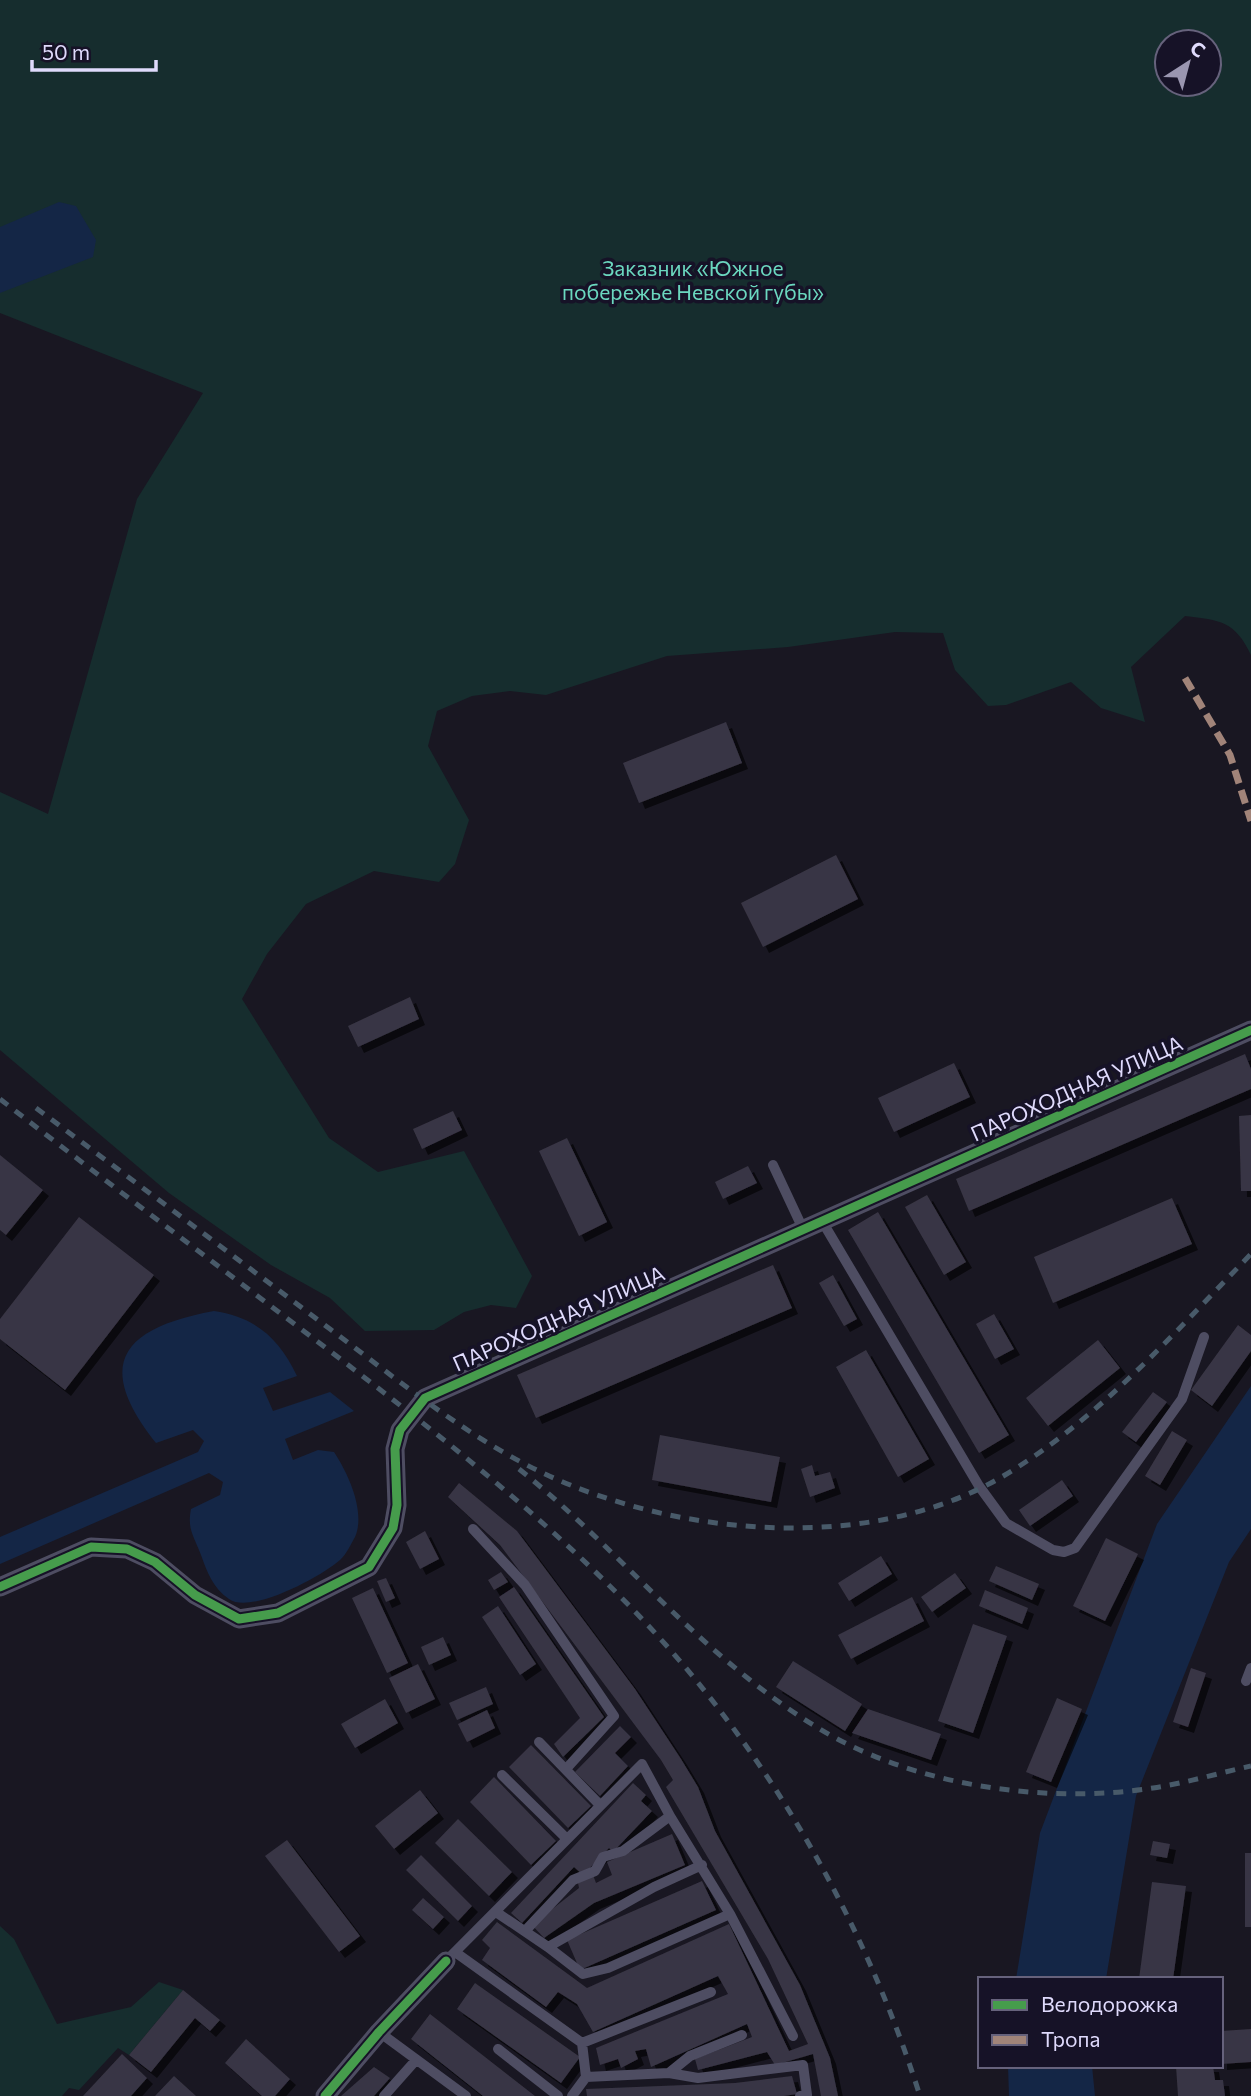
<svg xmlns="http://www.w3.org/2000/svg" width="1251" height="2096" viewBox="0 0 1251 2096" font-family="Commissioner,sans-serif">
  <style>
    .green { fill: #162d2e; fill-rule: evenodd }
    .water { fill: #142646 }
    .building { fill: #383544; filter: url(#shadow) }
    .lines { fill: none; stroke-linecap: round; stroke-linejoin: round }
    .lane { stroke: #4e4d62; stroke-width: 10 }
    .street { stroke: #4e4d62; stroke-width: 19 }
    .rail { stroke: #485a69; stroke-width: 5; stroke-dasharray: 10 9; stroke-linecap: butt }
    .quiet { stroke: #a18479; stroke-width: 7; stroke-dasharray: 14 7; stroke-linecap: butt }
    .cycleway-casing { stroke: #161227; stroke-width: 13 }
    .cycleway { stroke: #469c4c; stroke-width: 9 }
    .labels { text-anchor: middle; stroke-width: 7; stroke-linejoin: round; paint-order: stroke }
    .park-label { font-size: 21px; fill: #6bd7bf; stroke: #161227 }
    .street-label { font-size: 21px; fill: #dfdafc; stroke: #161227 }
  </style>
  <defs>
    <filter id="shadow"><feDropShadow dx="6" dy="6" stdDeviation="0" flood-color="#0009"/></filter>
  </defs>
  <rect width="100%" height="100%" fill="#191722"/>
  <path class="green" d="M 0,0 L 1251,0 L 1251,655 C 1235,621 1220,620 1185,616 L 1131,667 L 1145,722 L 1101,708 L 1071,682 L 1006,705 L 988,706 L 955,670 L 943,633 L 895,632 L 788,647 L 667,656 L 546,695 L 510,691 L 472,696 L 437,711 L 428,746 L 469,820 L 455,864 L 439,882 L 374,871 L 306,904 L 267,954 L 242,999 L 329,1138 L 378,1172 L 464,1151 L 532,1276 L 516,1308 L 491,1305 L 464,1312 L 434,1330 L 365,1331 L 330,1298 L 271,1265 L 169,1193 L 0,1050 L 0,792 L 48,814 L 137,499 L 203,393 L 0,313 ZM 1167,42 L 1209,42 L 1209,84 L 1167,84 Z
    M 0,1926 L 14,1939 L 57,2024 L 131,2007 L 159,1982 L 183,1990 L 129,2055 L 118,2048 L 79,2090 L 69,2088 L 62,2096 L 0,2096 Z"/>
  <path class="water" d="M 59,202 L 76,206 L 96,240 L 93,257 L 0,293 L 0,227 Z
    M 214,1311 C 255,1317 279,1338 297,1376 L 263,1388 L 273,1411 L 330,1392 L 354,1411 L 285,1439 L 293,1460 L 318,1450 L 334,1452 C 348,1473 366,1512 355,1537 C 351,1544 346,1555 340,1560 C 322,1576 251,1615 229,1599 C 213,1588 207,1572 201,1555 C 194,1536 187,1530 191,1509 L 220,1495 L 223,1482 L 209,1473 L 0,1564 L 0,1537 L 198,1452 L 204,1441 L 193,1430 L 156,1443 C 93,1364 122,1328 214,1311 Z
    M 1251,1386 L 1251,1529 L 1229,1562 L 1136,1796 L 1106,1979 L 1016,1979 L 1040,1833 L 1157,1524 Z
    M 1008,2066 L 1092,2066 L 1095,2096 L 1009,2096 Z"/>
  <path class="building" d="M 726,722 L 742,763 L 639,803 L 623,763 Z
    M 836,855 L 858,899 L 763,947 L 741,903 Z
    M 410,997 L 419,1019 L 358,1047 L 348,1026 Z
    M 1245,1054 L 1251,1069 L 1251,1089 L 969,1211 L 956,1179 Z
    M 954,1063 L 970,1097 L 894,1132 L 878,1098 Z
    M 453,1111 L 462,1130 L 422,1149 L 413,1129 Z
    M 1251,1115 L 1251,1191 L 1241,1191 L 1239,1116 Z
    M 567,1138 L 607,1222 L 579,1236 L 539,1151 Z
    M 0,1155 L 43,1190 L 6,1235 L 0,1230 Z
    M 748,1166 L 757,1183 L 723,1199 L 715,1182 Z
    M 927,1195 L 966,1262 L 944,1275 L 905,1207 Z
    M 1172,1198 L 1192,1244 L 1053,1303 L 1034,1257 Z
    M 878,1212 L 1009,1435 L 979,1453 L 848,1230 Z
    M 79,1217 L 154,1275 L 65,1390 L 0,1339 L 0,1319 Z
    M 773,1265 L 792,1308 L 536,1418 L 517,1375 Z
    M 833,1275 L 857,1319 L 844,1326 L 819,1283 Z
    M 994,1314 L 1014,1349 L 995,1359 L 976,1324 Z
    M 1238,1325 L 1251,1335 L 1251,1351 L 1212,1406 L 1191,1390 Z
    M 1098,1340 L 1120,1368 L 1048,1426 L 1026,1398 Z
    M 866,1350 L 929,1459 L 898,1477 L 836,1367 Z
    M 1153,1392 L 1167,1402 L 1136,1442 L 1122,1432 Z
    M 1172,1431 L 1187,1440 L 1160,1485 L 1145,1476 Z
    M 660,1435 L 780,1457 L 771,1502 L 652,1480 Z
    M 812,1465 L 815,1476 L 830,1472 L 835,1488 L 810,1497 L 801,1469 Z
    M 1062,1480 L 1073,1496 L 1030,1526 L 1019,1510 Z
    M 459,1483 L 517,1531 L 635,1689 L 681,1759 L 698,1787 L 715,1831 L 800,1985 L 830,2058 L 838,2096 L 821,2096 L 813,2054 L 775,2065 L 767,2052 L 698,2070 L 695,2059 L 752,2037 L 747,2024 L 651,2067 L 646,2049 L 635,2051 L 638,2059 L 621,2068 L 618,2059 L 600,2065 L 596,2048 L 728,1994 L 718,1976 L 593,2032 L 577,2004 L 558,1992 L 546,2007 L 482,1960 L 490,1948 L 482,1940 L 497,1922 L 587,1988 L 729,1924 L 789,2051 L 808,2044 L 768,1959 L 666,1787 L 673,1780 L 661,1760 L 500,1545 L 448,1497 Z
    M 425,1531 L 439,1559 L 420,1569 L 406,1542 Z
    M 1106,1538 L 1138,1554 L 1105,1621 L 1073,1606 Z
    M 881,1556 L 892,1574 L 849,1601 L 838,1583 Z
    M 996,1566 L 1039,1584 L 1032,1600 L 989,1581 Z
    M 501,1572 L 508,1582 L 494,1590 L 488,1580 Z
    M 955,1573 L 966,1588 L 932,1612 L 921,1597 Z
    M 386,1578 L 395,1598 L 386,1602 L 377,1581 Z
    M 514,1587 L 604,1717 L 563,1757 L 554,1744 L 580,1718 L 499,1597 Z
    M 373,1588 L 408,1663 L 387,1673 L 352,1598 Z
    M 985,1590 L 1028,1608 L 1022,1624 L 979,1606 Z
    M 912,1597 L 924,1621 L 851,1659 L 838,1635 Z
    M 498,1606 L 536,1664 L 520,1675 L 482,1617 Z
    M 973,1624 L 1007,1636 L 973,1733 L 938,1721 Z
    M 443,1637 L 451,1655 L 429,1665 L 421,1647 Z
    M 793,1661 L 862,1704 L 845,1731 L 776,1687 Z
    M 418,1664 L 435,1699 L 406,1713 L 389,1678 Z
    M 1191,1668 L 1206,1673 L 1188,1727 L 1173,1722 Z
    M 486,1687 L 493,1704 L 457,1720 L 449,1703 Z
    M 1057,1698 L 1082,1709 L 1051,1782 L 1026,1772 Z
    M 385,1699 L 398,1723 L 355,1748 L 341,1724 Z
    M 868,1709 L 941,1734 L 931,1760 L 852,1733 Z
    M 487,1710 L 495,1728 L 467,1742 L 458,1724 Z
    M 620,1726 L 631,1737 L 615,1753 L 628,1766 L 600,1796 L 575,1772 Z
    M 531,1745 L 591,1806 L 568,1828 L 509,1767 Z
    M 494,1777 L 556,1841 L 531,1865 L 470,1802 Z
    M 633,1783 L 646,1795 L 641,1801 L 652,1811 L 613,1852 L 609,1848 L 583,1875 L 574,1867 L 522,1923 L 511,1913 Z
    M 420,1790 L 438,1813 L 394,1849 L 375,1826 Z
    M 458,1819 L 512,1872 L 489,1896 L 435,1843 Z
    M 672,1834 L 685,1865 L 594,1903 L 544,1938 L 532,1925 L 579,1888 L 578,1883 L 593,1875 L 596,1883 L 612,1875 L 607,1862 Z
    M 287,1840 L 360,1936 L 339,1952 L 265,1856 Z
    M 1153,1841 L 1170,1844 L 1167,1858 L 1150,1855 Z
    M 1245,1853 L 1251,1853 L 1251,1927 L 1245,1927 Z
    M 421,1855 L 472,1906 L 458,1921 L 406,1870 Z
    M 702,1881 L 716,1910 L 580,1970 L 567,1940 Z
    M 1152,1882 L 1186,1886 L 1173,1979 L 1139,1979 Z
    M 423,1898 L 444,1917 L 433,1929 L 412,1910 Z
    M 475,1983 L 580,2057 L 561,2083 L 457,2009 Z
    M 183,1990 L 220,2020 L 210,2031 L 195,2018 L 151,2072 L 129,2055 Z
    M 430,2014 L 535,2096 L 483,2096 L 411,2039 Z
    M 1251,2029 L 1251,2062 L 1221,2064 L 1221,2031 Z
    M 246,2039 L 290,2079 L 275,2096 L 262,2096 L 225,2063 Z
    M 122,2054 L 147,2078 L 131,2096 L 83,2096 Z
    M 1176,2066 L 1213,2066 L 1215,2080 L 1223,2080 L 1225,2096 L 1178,2096 Z
    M 374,2067 L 390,2078 L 374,2096 L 341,2096 Z
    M 174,2076 L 196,2096 L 155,2096 Z
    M 792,2076 L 797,2094 L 784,2096 L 587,2096 L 586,2089 L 735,2083 Z"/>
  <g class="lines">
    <path class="lane" d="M 773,1165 L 803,1229
      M 822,1221 L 979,1486 L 1006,1523 L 1053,1550 L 1064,1552 L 1075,1548 L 1182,1399 L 1204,1337
      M 473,1529 L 525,1585 L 614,1716 L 566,1769
      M 1246,1681 L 1251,1668
      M 539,1742 L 599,1804
      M 502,1775 L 566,1838
      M 496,1912 L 548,1947 L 654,1887 L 702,1865
      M 525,1931 L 573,1880 L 595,1871 L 603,1857 L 623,1851 L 670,1816
      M 548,1947 L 583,1974 L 608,1968 L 730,1914
      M 455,1952 L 582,2043 L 711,1992
      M 446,1961 L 642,1764 L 670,1816 L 730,1914 L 793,2036
      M 379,2032 L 466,2096
      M 582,2043 L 586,2077
      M 498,2049 L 558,2096
      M 669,2073 L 698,2078 L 803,2065 L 807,2095 L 800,2096
      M 384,2096 L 416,2060
      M 572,2096 L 586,2077 L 669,2073 L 690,2056 L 742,2035"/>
    <path class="street" d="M 0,1587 L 91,1547 L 127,1549 L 155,1562 L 195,1595 L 239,1619 L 278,1613 L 369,1567 L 393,1528 L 397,1505 L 395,1449 L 400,1430 L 425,1398 L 1251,1030
      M 325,2096 L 379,2032 L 446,1961"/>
    <path class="rail" d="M 0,1099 C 108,1183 217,1265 326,1348 C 442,1437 557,1526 656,1634 C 775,1764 867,1928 920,2096
      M 36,1108 C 134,1181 232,1255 330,1329 C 398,1380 468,1438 545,1474 C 680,1537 873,1554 1005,1475 C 1100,1418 1175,1332 1251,1254
      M 519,1469 C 588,1524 647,1591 713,1649 C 745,1677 779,1704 815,1726 C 909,1785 1043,1805 1153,1788 C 1186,1783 1219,1773 1251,1766"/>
    <path class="quiet" d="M 1185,678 L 1230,755 L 1251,821"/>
    <defs>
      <path id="cycleway" d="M 0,1587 L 91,1547 L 127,1549 L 155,1562 L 195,1595 L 239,1619 L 278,1613 L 369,1567 L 393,1528 L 397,1505 L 395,1449 L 400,1430 L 425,1398 L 1251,1030
        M 325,2096 L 379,2032 L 446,1961"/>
    </defs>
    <use href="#cycleway" class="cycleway-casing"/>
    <use href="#cycleway" class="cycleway"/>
  </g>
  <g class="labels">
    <g class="park-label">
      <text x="693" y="276">Заказник «Южное<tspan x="693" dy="24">побережье Невской губы»</tspan></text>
    </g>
    <g class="street-label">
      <text transform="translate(1077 1089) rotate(-24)" y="7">ПАРОХОДНАЯ УЛИЦА</text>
      <text transform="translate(559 1319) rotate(-24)" y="7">ПАРОХОДНАЯ УЛИЦА</text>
    </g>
  </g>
  <rect x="978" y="1977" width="245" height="91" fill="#161227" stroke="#66627c" stroke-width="2"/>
  <rect x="992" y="2000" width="35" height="10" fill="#469c4c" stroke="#66627c" stroke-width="2"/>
  <text x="1041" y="2012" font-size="21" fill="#dfdafc">Велодорожка</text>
  <rect x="992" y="2035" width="35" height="10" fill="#a18479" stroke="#66627c" stroke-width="2"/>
  <text x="1041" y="2047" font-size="21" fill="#dfdafc">Тропа</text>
  <g transform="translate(1188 63) rotate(36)"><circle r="33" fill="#161227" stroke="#66627c" stroke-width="2"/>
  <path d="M0-5L12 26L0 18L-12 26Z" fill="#9a96b0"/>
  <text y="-10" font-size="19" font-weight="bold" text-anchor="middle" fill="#dfdafc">С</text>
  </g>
  <path d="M32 60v10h124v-10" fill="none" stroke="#dfdafc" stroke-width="3.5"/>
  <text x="42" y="60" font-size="21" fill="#dfdafc" stroke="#161227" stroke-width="5" paint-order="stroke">50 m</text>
</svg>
